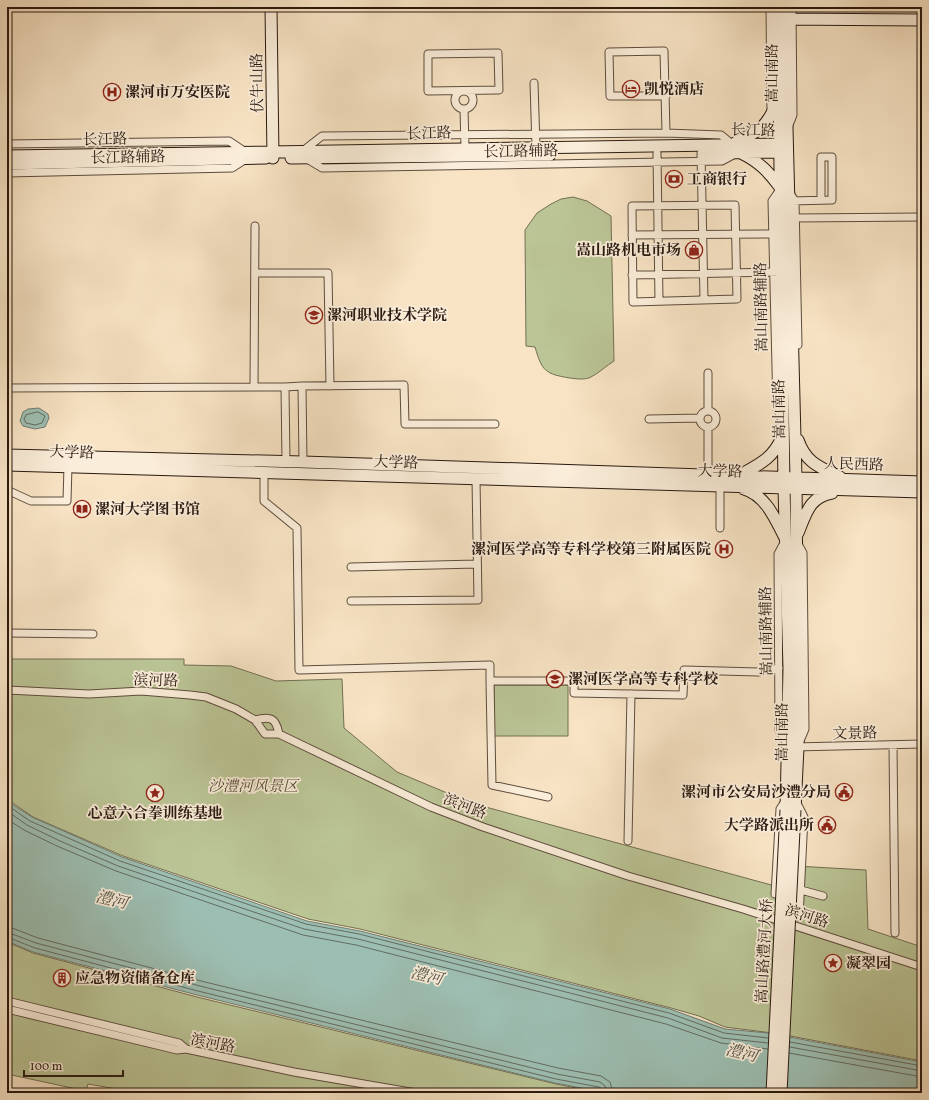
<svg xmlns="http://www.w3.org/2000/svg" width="929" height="1100" viewBox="0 0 929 1100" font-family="Vollkorn,'Noto Serif SC',serif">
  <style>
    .green { fill: #bbc596; stroke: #726f53 }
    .water { fill: #9dbfb3; stroke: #6f7d72 }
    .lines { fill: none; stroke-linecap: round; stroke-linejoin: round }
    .shore { stroke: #636c62; stroke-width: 1 }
    .street-casing { stroke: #5d4c3d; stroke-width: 9 }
    .secondary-casing { stroke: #291910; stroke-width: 13 }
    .street { stroke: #faedd9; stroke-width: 7 }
    .secondary { stroke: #faedd9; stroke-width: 11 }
    .secondary-bridge-casing { stroke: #291910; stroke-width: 13; stroke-linecap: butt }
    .secondary-bridge { stroke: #faedd9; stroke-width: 11 }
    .labels { text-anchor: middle; stroke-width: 3.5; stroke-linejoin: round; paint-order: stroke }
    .street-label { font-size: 15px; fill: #291910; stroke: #faedd9 }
    .poi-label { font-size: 15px; font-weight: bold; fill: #291910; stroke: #faedd9; text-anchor: start }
    .park-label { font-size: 15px; font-style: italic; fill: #554d38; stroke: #faedd9 }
    .water-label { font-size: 16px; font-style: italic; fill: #525349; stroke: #faedd9 }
  </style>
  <rect width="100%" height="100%" fill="#f8e4c5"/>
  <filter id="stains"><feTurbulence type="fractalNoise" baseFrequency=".005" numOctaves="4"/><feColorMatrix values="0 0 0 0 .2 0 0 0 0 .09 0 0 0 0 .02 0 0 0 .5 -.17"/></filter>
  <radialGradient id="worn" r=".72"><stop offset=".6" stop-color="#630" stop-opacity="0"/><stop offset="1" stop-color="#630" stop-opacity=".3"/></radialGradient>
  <path class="green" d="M 573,197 L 587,201 L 611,216 L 614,361 C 606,366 599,373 591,377 C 586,380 576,379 570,378 C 545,374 542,371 535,347 L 526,346 L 525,230 L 537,213 L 551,204 L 561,199 Z
    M 7,659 L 184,659 L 184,665 L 231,666 L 276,681 L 342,679 L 344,728 L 397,772 L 471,803 L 786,889 L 796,866 L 866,870 L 868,929 L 922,947 L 922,1061 L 780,1034 L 725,1027 L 699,1016 L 671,1008 L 360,929 L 308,919 L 123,856 L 33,817 L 7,799 Z
    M 494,685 L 568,685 L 568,736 L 494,736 Z
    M 7,942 L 33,953 L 197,997 L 556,1084 L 603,1093 L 140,1093 L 88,1084 L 86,1091 L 7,1074 Z"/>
  <path class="water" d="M 39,408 L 48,414 L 49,418 L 45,427 L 35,429 L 23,426 L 20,421 L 23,412 L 28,409 Z
    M 7,801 L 32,817 L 122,857 L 307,921 L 360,931 L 670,1009 L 725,1029 L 768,1033 L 922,1062 L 922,1093 L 608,1093 L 555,1083 L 197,995 L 33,952 L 7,941 Z"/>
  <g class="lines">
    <path class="shore" d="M 38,412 L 45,416 L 42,423 L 35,425 L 26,423 L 24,419 L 26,415 Z
      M 7,805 L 30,821 L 120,861 L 306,924 L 359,934 L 669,1013 L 724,1033 L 768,1038
      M 7,811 L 27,825 L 60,841 L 118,866 L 304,929 L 358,939 L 668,1018 L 722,1038 L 768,1043
      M 7,819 L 24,830 L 57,846 L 116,871 L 303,935 L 356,945 L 666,1024 L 721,1043 L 768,1049
      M 7,926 L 38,938 L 201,981 L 558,1068 L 601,1076 L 610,1082 L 613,1093
      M 7,932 L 36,943 L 200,986 L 557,1074 L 600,1082 L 605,1086 L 607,1093
      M 7,937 L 35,948 L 198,991 L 556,1079 L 599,1087 L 602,1089 L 602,1093
      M 790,1042 L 922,1066
      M 790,1047 L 922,1071
      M 789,1053 L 922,1077"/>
    <defs>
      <path id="street" d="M 770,7 L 771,111
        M 498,53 L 499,90 L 428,91 L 428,54 Z
        M 534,83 L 536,147
        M455 100a9 9 0 1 1 18 0a9 9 0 1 1-18 0Z
        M 666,96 L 610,96 L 609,52 L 664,51 L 666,133
        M 464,109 L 465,148
        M 789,125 L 793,115 L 792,7
        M 7,144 L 229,141 L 244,151
        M 304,150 L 322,136 L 666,133 L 721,135 L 732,144
        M 657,153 L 659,301
        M 701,153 L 704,300
        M 307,159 L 322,168 L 722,161 L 735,154
        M 7,173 L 232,168 L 246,159
        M 779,191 L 772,201 L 777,409 L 782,419
        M 790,193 L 795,201 L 798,345
        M 791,201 L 832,200 L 832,157 L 821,157 L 821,200
        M 735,205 L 737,299 L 633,302 L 632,206 Z
        M 796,218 L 922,217
        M 632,235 L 773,234
        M 255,273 L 328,273 L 330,386
        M 632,275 L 778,272
        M 708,373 L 708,411
        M 254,387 L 255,226
        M 285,387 L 302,386
        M 7,388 L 285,387 L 286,462
        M700 419a8 8 0 1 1 16 0a8 8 0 1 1-16 0Z
        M 649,419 L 700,418
        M 708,427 L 708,475
        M 303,462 L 302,386 L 404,385 L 405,424 L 495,424
        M 264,473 L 264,501 L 297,528 L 299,670 L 490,665 L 490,681 L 574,681 L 574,693 L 683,695 L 684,670 L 758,672 L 779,668
        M 7,490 L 31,501 L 67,501 L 68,466
        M 720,528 L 720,486
        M 785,541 L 778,554 L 779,730 L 786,742
        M 797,542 L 803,553 L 805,729 L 800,741
        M 351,567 L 477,564
        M 351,601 L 478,600 L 476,479
        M 7,633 L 93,634
        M 490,681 L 492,785 L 548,797
        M 7,690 L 89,694 L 141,691 L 190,695 L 206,697 L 236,709 L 255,720 L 265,734 L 279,734 L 431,807 L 483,827 L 628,876 L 743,909 L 922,967
        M 255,720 C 271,716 276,718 279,734
        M 893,745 L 895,933
        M 794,747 L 922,744
        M 796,801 L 804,817 L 799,917
        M 628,841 L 631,694
        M 801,890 L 823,896
        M 775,894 L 780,809 L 786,800
        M 7,1001 L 179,1043 L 186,1049
        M 7,1009 L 177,1050 L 186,1049 L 294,1072 L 416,1093"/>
      <path id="secondary" d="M 271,7 L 273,158
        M 778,7 L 784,488 L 789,668 L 786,810
        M 786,7 L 787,128 L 796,477 L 798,747 L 795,810
        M 781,19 L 922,20
        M 735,143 C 760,130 765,129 777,103
        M 707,153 L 779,152 L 786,149
        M 741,153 C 758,161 768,171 779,186
        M 7,156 L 779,144 L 786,147
        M 291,158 L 550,155
        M 7,164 L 266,158
        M 798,440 C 806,463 819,467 840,477
        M 7,455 L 303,462 L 922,482
        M 7,465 L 922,492
        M 738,476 C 758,465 773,459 782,437
        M 744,489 C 765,495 775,518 784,536
        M 798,533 C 806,514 809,497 832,493"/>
    </defs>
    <use href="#street" class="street-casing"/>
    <use href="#secondary" class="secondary-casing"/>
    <use href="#street" class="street"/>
    <use href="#secondary" class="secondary"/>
    <defs>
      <path id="secondary-bridge" d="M 772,1093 L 786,810
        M 781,1093 L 795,810"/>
    </defs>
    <use href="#secondary-bridge" class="secondary-bridge-casing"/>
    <use href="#secondary-bridge" class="secondary-bridge"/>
  </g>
  <defs>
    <symbol id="hotel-ring" viewBox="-11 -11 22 22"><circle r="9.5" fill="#faedd9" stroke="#8f2418" stroke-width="1.5"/><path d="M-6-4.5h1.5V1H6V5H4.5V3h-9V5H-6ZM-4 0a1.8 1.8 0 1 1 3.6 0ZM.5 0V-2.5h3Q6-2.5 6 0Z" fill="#8f2418"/></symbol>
    <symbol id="hospital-ring" viewBox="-11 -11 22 22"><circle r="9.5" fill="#faedd9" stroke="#8f2418" stroke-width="1.5"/><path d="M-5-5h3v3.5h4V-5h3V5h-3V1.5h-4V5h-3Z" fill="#8f2418"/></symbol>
    <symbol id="bank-ring" viewBox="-11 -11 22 22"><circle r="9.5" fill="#faedd9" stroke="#8f2418" stroke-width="1.5"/><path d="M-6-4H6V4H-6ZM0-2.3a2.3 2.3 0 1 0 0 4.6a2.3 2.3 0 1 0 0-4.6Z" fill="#8f2418"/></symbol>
    <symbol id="shop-ring" viewBox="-11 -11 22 22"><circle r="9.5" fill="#faedd9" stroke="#8f2418" stroke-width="1.5"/><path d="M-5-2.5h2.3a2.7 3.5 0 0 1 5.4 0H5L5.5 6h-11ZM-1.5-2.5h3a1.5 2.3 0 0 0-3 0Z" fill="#8f2418"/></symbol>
    <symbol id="university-ring" viewBox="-11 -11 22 22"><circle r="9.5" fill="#faedd9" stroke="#8f2418" stroke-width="1.5"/><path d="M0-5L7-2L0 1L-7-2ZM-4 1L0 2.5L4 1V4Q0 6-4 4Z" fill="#8f2418"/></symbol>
    <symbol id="library-ring" viewBox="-11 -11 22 22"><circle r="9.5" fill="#faedd9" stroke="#8f2418" stroke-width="1.5"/><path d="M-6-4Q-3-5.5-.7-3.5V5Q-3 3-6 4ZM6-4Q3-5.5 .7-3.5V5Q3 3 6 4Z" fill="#8f2418"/></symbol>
    <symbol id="civic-ring" viewBox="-11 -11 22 22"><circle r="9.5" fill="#faedd9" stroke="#8f2418" stroke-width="1.5"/><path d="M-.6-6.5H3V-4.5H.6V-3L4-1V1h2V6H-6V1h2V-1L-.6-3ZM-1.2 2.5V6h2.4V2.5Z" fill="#8f2418"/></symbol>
    <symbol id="sight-ring" viewBox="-11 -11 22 22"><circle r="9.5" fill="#faedd9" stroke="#8f2418" stroke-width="1.5"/><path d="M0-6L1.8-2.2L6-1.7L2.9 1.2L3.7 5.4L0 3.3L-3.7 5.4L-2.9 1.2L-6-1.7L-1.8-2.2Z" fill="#8f2418"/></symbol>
    <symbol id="building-ring" viewBox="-11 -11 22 22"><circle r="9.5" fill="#faedd9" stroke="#8f2418" stroke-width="1.5"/><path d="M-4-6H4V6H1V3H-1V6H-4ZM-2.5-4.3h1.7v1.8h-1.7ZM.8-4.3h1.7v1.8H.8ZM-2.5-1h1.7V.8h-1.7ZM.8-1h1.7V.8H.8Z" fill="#8f2418"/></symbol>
  </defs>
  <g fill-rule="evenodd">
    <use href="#hotel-ring" x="621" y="79" width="20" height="20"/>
    <use href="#hospital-ring" x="102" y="82" width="20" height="20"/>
    <use href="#bank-ring" x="664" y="169" width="20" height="20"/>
    <use href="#shop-ring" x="684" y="240" width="20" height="20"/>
    <use href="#university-ring" x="304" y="305" width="20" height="20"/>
    <use href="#library-ring" x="72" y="499" width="20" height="20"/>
    <use href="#hospital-ring" x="714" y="539" width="20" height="20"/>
    <use href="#university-ring" x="545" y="669" width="20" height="20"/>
    <use href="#civic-ring" x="834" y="782" width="20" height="20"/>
    <use href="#sight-ring" x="145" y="783" width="20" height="20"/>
    <use href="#civic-ring" x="817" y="815" width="20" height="20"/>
    <use href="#sight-ring" x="823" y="953" width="20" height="20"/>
    <use href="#building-ring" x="52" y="968" width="20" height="20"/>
  </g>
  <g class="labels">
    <g class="street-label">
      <text transform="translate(772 73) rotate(-90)" y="5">嵩山南路</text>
      <text transform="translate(257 83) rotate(-91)" y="5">伏牛山路</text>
      <text transform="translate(753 130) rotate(1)" y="5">长江路</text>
      <text transform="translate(429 133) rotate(-1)" y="5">长江路</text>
      <text transform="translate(105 139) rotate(-1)" y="5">长江路</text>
      <text transform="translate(521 151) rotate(-1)" y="5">长江路辅路</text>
      <text transform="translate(128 157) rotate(-1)" y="5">长江路辅路</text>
      <text transform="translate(761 307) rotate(-91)" y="5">嵩山南路辅路</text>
      <text transform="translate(779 409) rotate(-91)" y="5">嵩山南路</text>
      <text transform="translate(72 452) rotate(2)" y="5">大学路</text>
      <text transform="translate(396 462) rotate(2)" y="5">大学路</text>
      <text transform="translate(854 464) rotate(2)" y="5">人民西路</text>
      <text transform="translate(720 471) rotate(1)" y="5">大学路</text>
      <text transform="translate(766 631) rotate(-91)" y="5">嵩山南路辅路</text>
      <text transform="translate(156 680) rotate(2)" y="5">滨河路</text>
      <text transform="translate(782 732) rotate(-90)" y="5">嵩山南路</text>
      <text transform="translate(855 733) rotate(-1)" y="5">文景路</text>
      <text transform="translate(465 806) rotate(21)" y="5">滨河路</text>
      <text transform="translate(807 916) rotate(18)" y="5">滨河路</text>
      <text transform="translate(764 951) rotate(-87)" y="5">嵩山路澧河大桥</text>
      <text transform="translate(213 1043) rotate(11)" y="5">滨河路</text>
    </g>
    <g class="poi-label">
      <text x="644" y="94">凯悦酒店</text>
      <text x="125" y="97">漯河市万安医院</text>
      <text x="687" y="184">工商银行</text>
      <text x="681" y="255" text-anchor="end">嵩山路机电市场</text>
      <text x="327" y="320">漯河职业技术学院</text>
      <text x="95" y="514">漯河大学图书馆</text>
      <text x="711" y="554" text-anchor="end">漯河医学高等专科学校第三附属医院</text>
      <text x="568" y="684">漯河医学高等专科学校</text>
      <text x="831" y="797" text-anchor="end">漯河市公安局沙澧分局</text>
      <text x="155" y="818" text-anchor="middle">心意六合拳训练基地</text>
      <text x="814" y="830" text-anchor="end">大学路派出所</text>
      <text x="846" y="968">凝翠园</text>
      <text x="75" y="983">应急物资储备仓库</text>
    </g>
    <g class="park-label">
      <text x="253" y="791">沙澧河风景区</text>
    </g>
    <g class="water-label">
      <text transform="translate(112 899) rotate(14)" y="6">澧河</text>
      <text transform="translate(427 975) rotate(14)" y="6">澧河</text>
      <text transform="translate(742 1052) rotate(14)" y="6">澧河</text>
    </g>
  </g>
  <rect width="929" height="1100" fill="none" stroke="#f8e4c5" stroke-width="24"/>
  <rect x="8" y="8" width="913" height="1084" fill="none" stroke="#291910" stroke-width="2"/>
  <rect x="12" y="12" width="905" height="1076" fill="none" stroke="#291910"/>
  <path d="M24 1070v6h99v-6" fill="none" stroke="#291910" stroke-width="2"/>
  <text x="30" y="1070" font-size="12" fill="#291910" stroke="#faedd9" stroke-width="3" paint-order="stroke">100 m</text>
  <rect width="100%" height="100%" filter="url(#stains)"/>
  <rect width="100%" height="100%" fill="url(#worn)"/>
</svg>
